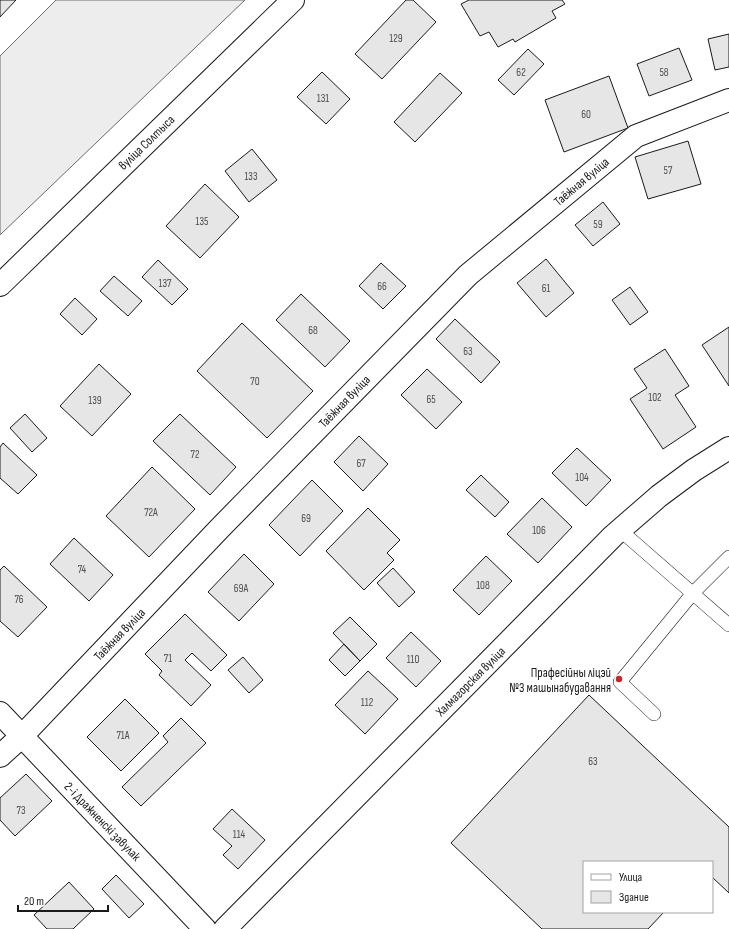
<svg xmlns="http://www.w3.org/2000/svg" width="729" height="929" viewBox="0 0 729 929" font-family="'Sofia Sans Condensed',sans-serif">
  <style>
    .built { fill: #ededed; stroke: #6a6a6a }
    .building { fill: #e6e6e6; stroke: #1a1a1a }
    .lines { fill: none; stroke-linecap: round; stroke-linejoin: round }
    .lane-casing { stroke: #1a1a1a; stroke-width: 14 }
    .street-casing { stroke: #1a1a1a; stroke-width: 24 }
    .secondary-casing { stroke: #1a1a1a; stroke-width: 24 }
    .lane { stroke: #fff; stroke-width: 13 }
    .street { stroke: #fff; stroke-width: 22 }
    .secondary { stroke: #fff; stroke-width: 22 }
    .poi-dot { fill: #c62828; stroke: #fff; stroke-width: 1.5 }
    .labels { text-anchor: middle; stroke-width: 3; stroke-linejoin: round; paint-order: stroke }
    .number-label { font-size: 11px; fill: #4d4d4d }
    .street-label { font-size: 13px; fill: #1a1a1a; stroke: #fff }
    .poi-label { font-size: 13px; fill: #1a1a1a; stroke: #fff; text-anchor: end }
  </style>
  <rect width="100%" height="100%" fill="#fff"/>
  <path class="built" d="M 56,0 L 245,0 L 0,235 L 0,56 Z"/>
  <path class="building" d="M 0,0 L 16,0 L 0,17 Z
    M 406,0 L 413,0 L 436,22 L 382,79 L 355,54 Z
    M 469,0 L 562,0 L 565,4 L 552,11 L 556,18 L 515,42 L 513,39 L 498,47 L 489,32 L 480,36 L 461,4 Z
    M 729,34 L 729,67 L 715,70 L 708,39 Z
    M 679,48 L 692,80 L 649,96 L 637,64 Z
    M 528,49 L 544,64 L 514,95 L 498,80 Z
    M 322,72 L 350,99 L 326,124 L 297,97 Z
    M 440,73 L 462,93 L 415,142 L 394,122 Z
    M 609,76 L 628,128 L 564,152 L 545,100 Z
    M 688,141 L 701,184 L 648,199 L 635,157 Z
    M 252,149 L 277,180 L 249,202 L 225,171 Z
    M 205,184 L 239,217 L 200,258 L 166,226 Z
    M 603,202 L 620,224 L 593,246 L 575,225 Z
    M 546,259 L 574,293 L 546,317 L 517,283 Z
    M 158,260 L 188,289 L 172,305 L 142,277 Z
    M 381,263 L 406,286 L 383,309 L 359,286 Z
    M 114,276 L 142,301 L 128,316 L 100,291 Z
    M 630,287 L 648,312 L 630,325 L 612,300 Z
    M 301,294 L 350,341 L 325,367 L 276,320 Z
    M 75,298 L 97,319 L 82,335 L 60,314 Z
    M 455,319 L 500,362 L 481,383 L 436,339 Z
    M 242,323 L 313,391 L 267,438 L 197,371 Z
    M 729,327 L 729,386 L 702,345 Z
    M 665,349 L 689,386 L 675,395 L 696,427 L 663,449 L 630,399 L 647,388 L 634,369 Z
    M 99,364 L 131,394 L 92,436 L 60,406 Z
    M 427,369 L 462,402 L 436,429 L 401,395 Z
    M 25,414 L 47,438 L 32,452 L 10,428 Z
    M 180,414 L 236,467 L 210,495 L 153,441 Z
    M 359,436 L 388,464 L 363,491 L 334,462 Z
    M 3,443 L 37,475 L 18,494 L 0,478 L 0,447 Z
    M 577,448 L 611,480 L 586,506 L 552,473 Z
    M 152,467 L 195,509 L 149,557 L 106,516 Z
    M 481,475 L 509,502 L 495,517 L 466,490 Z
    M 312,480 L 343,511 L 300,556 L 269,525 Z
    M 542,498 L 572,527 L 538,563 L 507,534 Z
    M 368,508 L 400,540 L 387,553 L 394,560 L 364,590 L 326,551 Z
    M 74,538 L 113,575 L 89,601 L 50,564 Z
    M 244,554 L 274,584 L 239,621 L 208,592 Z
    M 486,556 L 512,581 L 479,615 L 453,590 Z
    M 4,566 L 47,607 L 18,637 L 0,621 L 0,570 Z
    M 393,568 L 415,592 L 399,607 L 377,583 Z
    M 185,614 L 227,655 L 211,671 L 192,653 L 185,660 L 211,685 L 191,706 L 159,675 L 162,671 L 145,654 Z
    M 350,617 L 377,644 L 360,661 L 333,633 Z
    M 411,632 L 441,661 L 416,687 L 386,658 Z
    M 344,644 L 360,661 L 345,676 L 329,660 Z
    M 243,657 L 263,680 L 249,693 L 228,670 Z
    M 368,671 L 398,699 L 365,734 L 335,705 Z
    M 589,695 L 729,827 L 729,893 L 712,877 L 712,862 L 584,862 L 584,912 L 664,912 L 648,929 L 542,929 L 451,843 Z
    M 125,699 L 159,733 L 121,771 L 87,737 Z
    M 181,718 L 206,743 L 141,806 L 122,787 L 168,742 L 163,736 Z
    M 26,774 L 52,801 L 15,836 L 0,820 L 0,798 Z
    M 232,809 L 265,840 L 238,869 L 223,855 L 232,846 L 213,829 Z
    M 116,875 L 144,904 L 129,918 L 102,889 Z
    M 69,882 L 94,909 L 73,929 L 47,929 L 34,915 Z"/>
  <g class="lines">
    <defs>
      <path id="lane" d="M 620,530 L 729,625
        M 654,714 L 620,682 L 693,593 L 729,557"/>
      <path id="street" d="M 0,713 L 205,929
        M 0,756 L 22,736 L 220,528 L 468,275 L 636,136 L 729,100
        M 225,929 L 613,536 L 659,496 L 694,470 L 729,448"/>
      <path id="secondary" d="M 0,285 L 293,0"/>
    </defs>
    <use href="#lane" class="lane-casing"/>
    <use href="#street" class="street-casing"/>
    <use href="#secondary" class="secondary-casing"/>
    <use href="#lane" class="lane"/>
    <use href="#street" class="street"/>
    <use href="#secondary" class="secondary"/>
  </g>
  <circle class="poi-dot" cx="619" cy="679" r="4"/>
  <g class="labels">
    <g class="number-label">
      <text x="396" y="42">129</text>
      <text x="521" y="76">62</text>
      <text x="664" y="76">58</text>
      <text x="323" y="102">131</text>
      <text x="586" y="118">60</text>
      <text x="668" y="174">57</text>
      <text x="251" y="180">133</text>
      <text x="202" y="225">135</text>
      <text x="598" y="228">59</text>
      <text x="165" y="287">137</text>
      <text x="382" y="290">66</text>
      <text x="546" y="292">61</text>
      <text x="313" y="334">68</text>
      <text x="468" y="355">63</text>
      <text x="255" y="385">70</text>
      <text x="655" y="401">102</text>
      <text x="431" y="403">65</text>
      <text x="95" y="404">139</text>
      <text x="195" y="458">72</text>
      <text x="361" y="467">67</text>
      <text x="582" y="481">104</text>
      <text x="151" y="516">72А</text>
      <text x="306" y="522">69</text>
      <text x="539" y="534">106</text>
      <text x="82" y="573">74</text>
      <text x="483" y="589">108</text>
      <text x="241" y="592">69А</text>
      <text x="19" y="603">76</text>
      <text x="168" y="662">71</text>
      <text x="413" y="663">110</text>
      <text x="367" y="706">112</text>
      <text x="123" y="739">71А</text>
      <text x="593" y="765">63</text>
      <text x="21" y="814">73</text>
      <text x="239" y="838">114</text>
    </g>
    <g class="street-label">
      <text transform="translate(146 142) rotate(-44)" y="5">вуліца Солтыса</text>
      <text transform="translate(581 181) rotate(-40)" y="5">Таёжная вуліца</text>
      <text transform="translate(344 401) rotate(-46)" y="5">Таёжная вуліца</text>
      <text transform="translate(119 634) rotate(-46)" y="5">Таёжная вуліца</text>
      <text transform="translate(470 681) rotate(-45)" y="5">Халмагорская вуліца</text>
      <text transform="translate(103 821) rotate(46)" y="5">2-і Дражненскі завулак</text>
    </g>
    <g class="poi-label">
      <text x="611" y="677">Прафесійны ліцэй<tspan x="611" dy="15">№3 машынабудавання</tspan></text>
    </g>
  </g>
  <rect x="583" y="861" width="130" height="52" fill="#ffffff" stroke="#a3a3a3"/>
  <rect x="591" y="874" width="20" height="6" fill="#ffffff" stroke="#a3a3a3"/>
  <text x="619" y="881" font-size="12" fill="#1a1a1a">Улица</text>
  <rect x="591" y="891" width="20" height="12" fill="#e6e6e6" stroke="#a3a3a3"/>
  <text x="619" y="901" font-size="12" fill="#1a1a1a">Здание</text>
  <path d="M18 905v6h90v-6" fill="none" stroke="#1a1a1a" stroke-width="2"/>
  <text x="24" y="905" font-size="12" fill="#1a1a1a" stroke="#ffffff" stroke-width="3" paint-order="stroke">20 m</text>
</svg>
